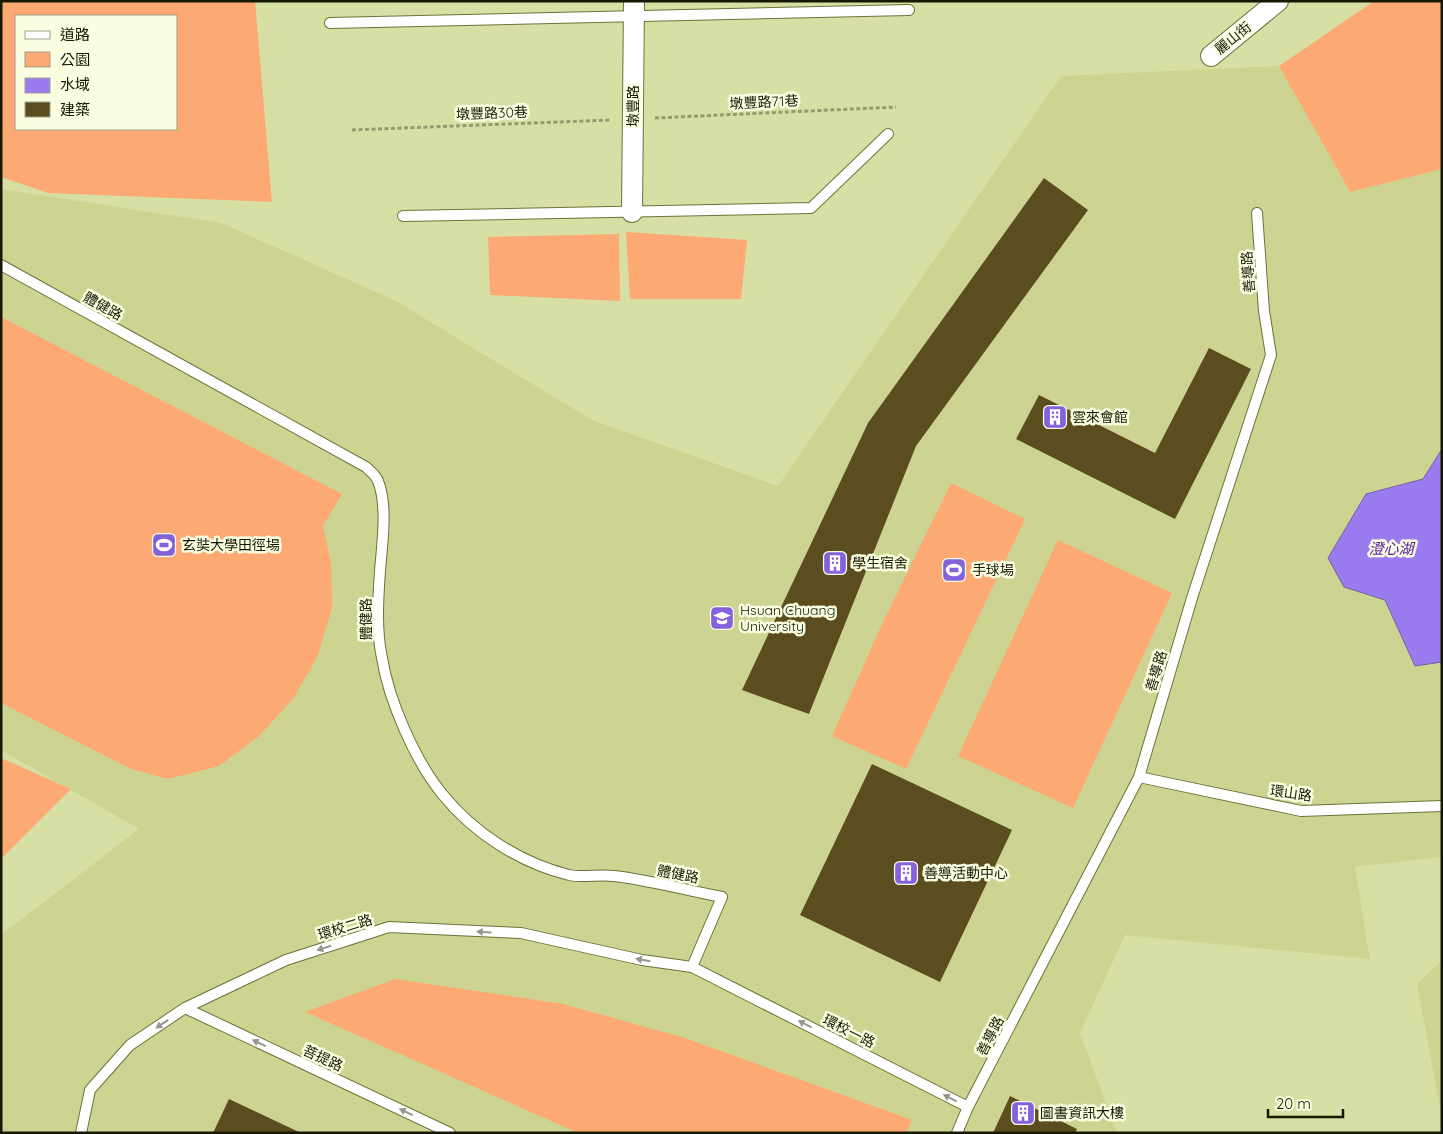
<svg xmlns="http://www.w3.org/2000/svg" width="1443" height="1134" viewBox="0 0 1443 1134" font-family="Quicksand,'Noto Sans TC',sans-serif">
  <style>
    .built { fill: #cdd492 }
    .green { fill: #fda973; fill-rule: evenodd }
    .water { fill: #9a7cf0; stroke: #725ea9 }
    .building { fill: #5b4d1f }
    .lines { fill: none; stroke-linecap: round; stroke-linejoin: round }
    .lane-casing { stroke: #6d723a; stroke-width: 12 }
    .street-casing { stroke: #6d723a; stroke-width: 22 }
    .path { stroke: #969b6d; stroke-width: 3; stroke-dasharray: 4 2.5; stroke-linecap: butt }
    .lane { stroke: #fff; stroke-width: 10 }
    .street { stroke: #fff; stroke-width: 20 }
    .oneway { fill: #96978d }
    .labels { text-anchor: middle; stroke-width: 5; stroke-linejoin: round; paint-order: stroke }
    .street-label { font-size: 14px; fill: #161802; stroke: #fafee0 }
    .poi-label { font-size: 14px; fill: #161802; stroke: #fafee0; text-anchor: start }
    .water-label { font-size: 15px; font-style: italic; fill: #5219a4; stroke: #fafee0 }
  </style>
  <rect width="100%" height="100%" fill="#d8dfa4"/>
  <path class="built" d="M 1279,66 L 1350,192 L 1442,169 L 1442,857 L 1355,867 L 1370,959 L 1125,935 L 1080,1033 L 1117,1133 L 1,1133 L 1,935 L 139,829 L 1,750 L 1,189 L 221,223 L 394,300 L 592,420 L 778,486 L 1061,76 Z
    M 1442,960 L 1442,1119 L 1417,984 Z"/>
  <path class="green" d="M 1,1 L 255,1 L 272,202 L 48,193 L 1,177 ZM 176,16 L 176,129 L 16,129 L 16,16 Z
    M 1374,1 L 1442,1 L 1442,169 L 1350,192 L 1279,66 Z
    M 626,232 L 747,240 L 741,299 L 630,299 Z
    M 619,234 L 620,301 L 490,295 L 488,237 Z
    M 1,317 L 342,494 L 323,526 L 331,563 L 332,608 L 318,655 L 293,699 L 259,736 L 219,766 L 168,779 L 131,769 L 1,703 Z
    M 951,483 L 1025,519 L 906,769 L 832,736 L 883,622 Z
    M 1058,540 L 1172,593 L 1073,808 L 958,756 Z
    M 1,758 L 71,789 L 1,859 Z
    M 395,979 L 563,1004 L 685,1038 L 912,1120 L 906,1133 L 578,1133 L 305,1012 Z"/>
  <path class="water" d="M 1442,449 L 1442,662 L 1415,666 L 1385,600 L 1344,587 L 1328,558 L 1366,494 L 1423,479 Z"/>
  <path class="building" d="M 1044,178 L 1088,210 L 916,446 L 809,714 L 742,690 L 868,423 Z
    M 1209,348 L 1251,369 L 1175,519 L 1016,439 L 1039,395 L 1155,453 Z
    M 872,764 L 1012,830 L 940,982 L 800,915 Z
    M 1010,1096 L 1077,1129 L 1075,1133 L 993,1133 Z
    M 229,1099 L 301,1133 L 213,1133 Z"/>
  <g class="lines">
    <defs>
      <path id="lane" d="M 330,23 L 909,10
        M 403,216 L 811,208 L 888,134
        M 1,265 L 366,467 C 370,471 376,475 378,481 C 388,506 382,544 380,571 C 378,599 376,630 382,658 C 389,701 415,761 443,795 C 474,833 520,863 569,875 C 583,878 599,874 614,876 C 649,880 686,890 722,897 L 692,967
        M 1139,777 L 1301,811 L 1442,806
        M 185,1008 L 450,1133
        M 968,1107 L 1139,777 L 1192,598 L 1271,355 L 1264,311 L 1257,213
        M 81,1133 L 90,1090 L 130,1045 L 185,1008 L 286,960 L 389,927 L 521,933 L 642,960 L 692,967 L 968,1107 L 957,1133"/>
      <path id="street" d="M 1211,56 L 1278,1
        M 632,212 L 634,1"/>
    </defs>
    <use href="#lane" class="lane-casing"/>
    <use href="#street" class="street-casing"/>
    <path class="path" d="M 655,118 L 896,107
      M 352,130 L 611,120"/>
    <use href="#lane" class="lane"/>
    <use href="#street" class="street"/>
  </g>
  <defs><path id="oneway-solid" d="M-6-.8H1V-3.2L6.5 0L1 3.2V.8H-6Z" transform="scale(1.25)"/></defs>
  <g class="oneway">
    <use href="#oneway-solid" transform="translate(484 932) rotate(-177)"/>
    <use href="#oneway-solid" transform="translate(324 948) rotate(163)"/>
    <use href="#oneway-solid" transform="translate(643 960) rotate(-170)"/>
    <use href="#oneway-solid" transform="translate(162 1024) rotate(146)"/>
    <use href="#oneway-solid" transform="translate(805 1024) rotate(-153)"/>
    <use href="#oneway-solid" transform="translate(259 1043) rotate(-155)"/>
    <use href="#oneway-solid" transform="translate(950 1098) rotate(-153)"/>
    <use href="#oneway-solid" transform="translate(406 1112) rotate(-155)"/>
  </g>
  <defs>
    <symbol id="building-square" viewBox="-11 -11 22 22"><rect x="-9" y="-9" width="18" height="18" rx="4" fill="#8562dd" stroke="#fafee0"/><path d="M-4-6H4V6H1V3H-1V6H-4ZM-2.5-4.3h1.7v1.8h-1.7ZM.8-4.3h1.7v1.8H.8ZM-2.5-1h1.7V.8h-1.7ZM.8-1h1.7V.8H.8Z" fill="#fff"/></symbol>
    <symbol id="stadium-square" viewBox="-11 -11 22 22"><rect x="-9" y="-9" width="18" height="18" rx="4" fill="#8562dd" stroke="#fafee0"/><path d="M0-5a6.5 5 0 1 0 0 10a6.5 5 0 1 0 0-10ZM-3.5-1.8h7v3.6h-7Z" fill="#fff"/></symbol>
    <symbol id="university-square" viewBox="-11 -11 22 22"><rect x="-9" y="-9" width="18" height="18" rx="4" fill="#8562dd" stroke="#fafee0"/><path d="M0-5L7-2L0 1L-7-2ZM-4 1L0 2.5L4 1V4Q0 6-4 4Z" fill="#fff"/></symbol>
  </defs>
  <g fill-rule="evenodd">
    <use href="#building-square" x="1041" y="403" width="28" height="28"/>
    <use href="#stadium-square" x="150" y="531" width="28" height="28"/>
    <use href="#building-square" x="821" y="549" width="28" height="28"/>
    <use href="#stadium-square" x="940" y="556" width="28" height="28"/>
    <use href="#university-square" x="708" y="604" width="28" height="28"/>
    <use href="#building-square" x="892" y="859" width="28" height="28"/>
    <use href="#building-square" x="1009" y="1099" width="28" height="28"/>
  </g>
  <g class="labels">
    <g class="street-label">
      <text transform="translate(1233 38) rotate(-39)" y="5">麗山街</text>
      <text transform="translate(764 102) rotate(-3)" y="5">墩豐路71巷</text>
      <text transform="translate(633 106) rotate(-90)" y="5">墩豐路</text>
      <text transform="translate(492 113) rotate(-2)" y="5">墩豐路30巷</text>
      <text transform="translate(1248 272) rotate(-94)" y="5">善導路</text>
      <text transform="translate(103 306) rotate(29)" y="5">體健路</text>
      <text transform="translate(366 619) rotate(-91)" y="5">體健路</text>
      <text transform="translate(1156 671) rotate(-73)" y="5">善導路</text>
      <text transform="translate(1291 793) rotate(8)" y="5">環山路</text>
      <text transform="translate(678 874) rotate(11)" y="5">體健路</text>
      <text transform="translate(345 927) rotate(-17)" y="5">環校二路</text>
      <text transform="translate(849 1031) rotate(27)" y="5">環校一路</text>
      <text transform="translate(990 1036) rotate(-63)" y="5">善導路</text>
      <text transform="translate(323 1058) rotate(25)" y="5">菩提路</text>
    </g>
    <g class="poi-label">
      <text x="1072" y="422">雲來會館</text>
      <text x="182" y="550">玄奘大學田徑場</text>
      <text x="852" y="568">學生宿舍</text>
      <text x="972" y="575">手球場</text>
      <text x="740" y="615">Hsuan Chuang<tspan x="740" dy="16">University</tspan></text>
      <text x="924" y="878">善導活動中心</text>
      <text x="1040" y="1118">圖書資訊大樓</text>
    </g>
    <g class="water-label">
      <text x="1391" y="554">澄心湖</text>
    </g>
  </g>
  <rect width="1443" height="1134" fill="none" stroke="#161802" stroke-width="5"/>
  <rect x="15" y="15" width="162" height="115" fill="#fafee0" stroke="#9fa287"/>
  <rect x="25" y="31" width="25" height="8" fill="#ffffff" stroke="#9fa287"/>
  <text x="60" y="40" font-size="15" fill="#161802">道路</text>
  <rect x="25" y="52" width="25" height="15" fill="#fda973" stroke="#9fa287"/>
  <text x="60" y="65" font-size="15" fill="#161802">公園</text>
  <rect x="25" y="78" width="25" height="15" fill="#9a7cf0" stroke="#9fa287"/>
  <text x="60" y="90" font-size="15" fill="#161802">水域</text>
  <rect x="25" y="102" width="25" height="15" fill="#5b4d1f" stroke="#9fa287"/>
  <text x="60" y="115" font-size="15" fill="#161802">建築</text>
  <path d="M1268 1109v8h75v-8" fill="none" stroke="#161802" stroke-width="2.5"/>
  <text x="1276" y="1109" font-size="15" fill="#161802" stroke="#fafee0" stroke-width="4" paint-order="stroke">20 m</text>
</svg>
